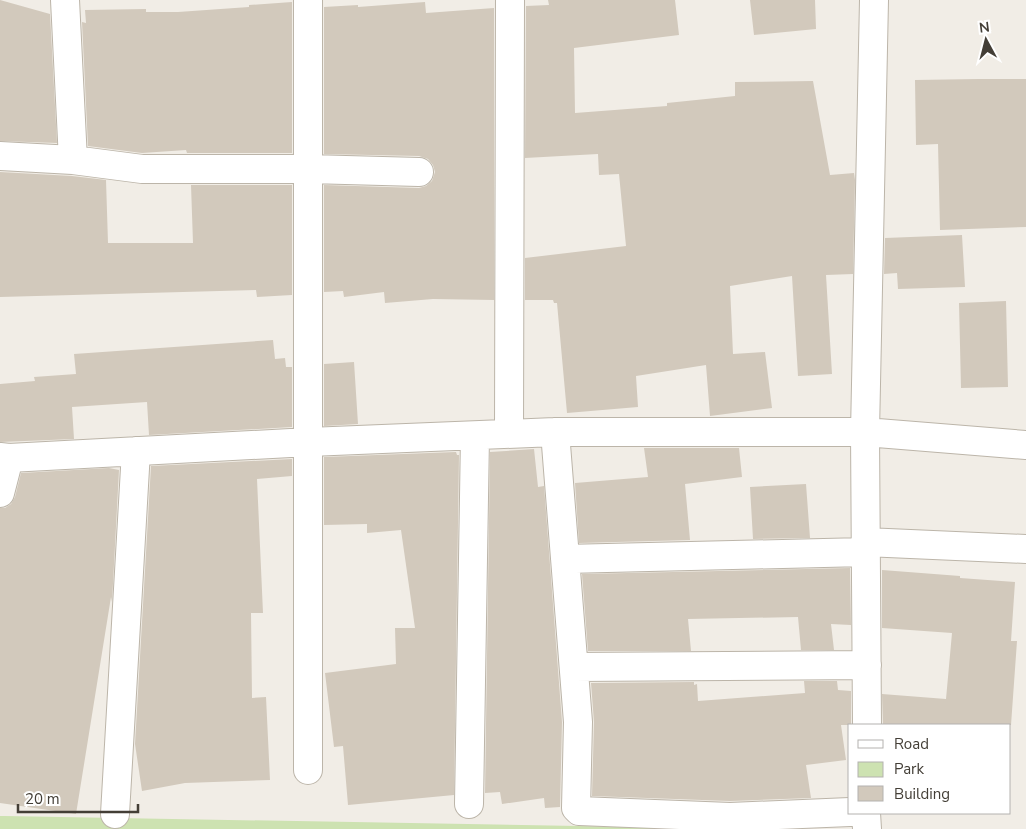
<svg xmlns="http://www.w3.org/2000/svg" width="1026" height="829" viewBox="0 0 1026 829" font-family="'Nunito Sans',sans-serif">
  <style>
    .green { fill: #cde2b1 }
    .building { fill: #d2c9bc }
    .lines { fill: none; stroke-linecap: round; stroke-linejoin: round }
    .minor-casing { stroke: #bcb5a9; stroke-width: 30 }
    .minor { stroke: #fff; stroke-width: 28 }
  </style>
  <rect width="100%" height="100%" fill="#f1ede6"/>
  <path class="green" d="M 0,816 L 5,816 L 745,829 L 0,829 Z"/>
  <path class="building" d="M 0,0 L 50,14 L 57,143 L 0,141 Z
    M 548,0 L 675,0 L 679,35 L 574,48 L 575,113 L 667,106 L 667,103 L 735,96 L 735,82 L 813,81 L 830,175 L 854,173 L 855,180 L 853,274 L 826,275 L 832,374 L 798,376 L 792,276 L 730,286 L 733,354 L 765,352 L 772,408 L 710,416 L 706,365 L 636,376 L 638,407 L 567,413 L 557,303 L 554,303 L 553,300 L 525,300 L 525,258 L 626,246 L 619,174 L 599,175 L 598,154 L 525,158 L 526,6 L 549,5 Z
    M 750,0 L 815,0 L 816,29 L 754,35 Z
    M 292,2 L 292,153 L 187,153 L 186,150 L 142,153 L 88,146 L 82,22 L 86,23 L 85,10 L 146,9 L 146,12 L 178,12 L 249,7 L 249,5 Z
    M 425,2 L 426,13 L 494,8 L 494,300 L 433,299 L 385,303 L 384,292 L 344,297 L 343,291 L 324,292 L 324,185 L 419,188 L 426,186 L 432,181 L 435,172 L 433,165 L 428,159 L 419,156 L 324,154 L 324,7 L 358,5 L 358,7 Z
    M 978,79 L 1026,79 L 1026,227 L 940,230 L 938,144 L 916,145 L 915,80 Z
    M 0,172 L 72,176 L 106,180 L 108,243 L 193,243 L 191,185 L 292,185 L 292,295 L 257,297 L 256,290 L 0,297 Z
    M 962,235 L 965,287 L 898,289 L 897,273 L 884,274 L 885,238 Z
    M 1006,301 L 1008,387 L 961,388 L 959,303 Z
    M 273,340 L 275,359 L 285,358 L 286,367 L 292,367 L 292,427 L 149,435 L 147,402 L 72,407 L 74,439 L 0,442 L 0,384 L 35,381 L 34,377 L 76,374 L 74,354 Z
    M 354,362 L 358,424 L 324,426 L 324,364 Z
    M 644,448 L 739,448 L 742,477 L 685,484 L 690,540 L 579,543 L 575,483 L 648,477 Z
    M 534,449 L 538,487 L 544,486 L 562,722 L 560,807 L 545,808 L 544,798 L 502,804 L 500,792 L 485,793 L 490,452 Z
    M 456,452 L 457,455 L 459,455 L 454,795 L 348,805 L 343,746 L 334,747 L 325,673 L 396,664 L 395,628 L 415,628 L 401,530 L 367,533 L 367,524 L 324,525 L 324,457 Z
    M 292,459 L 292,476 L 257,479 L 263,613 L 251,613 L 252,698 L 266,697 L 270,780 L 185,783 L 142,791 L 135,744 L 151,466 Z
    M 109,468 L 119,470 L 112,602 L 111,597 L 76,814 L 0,803 L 0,508 L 5,508 L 11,504 L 15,497 L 21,473 Z
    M 806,484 L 810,538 L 753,539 L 750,487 Z
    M 850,568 L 851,625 L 831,624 L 834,650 L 801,650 L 798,617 L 688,619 L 691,651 L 588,651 L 582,574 Z
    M 882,570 L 960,576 L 960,578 L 1015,582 L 1011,641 L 1017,641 L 1011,725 L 883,725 L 882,694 L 946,699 L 952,633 L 882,628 Z
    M 804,681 L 837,681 L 838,690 L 851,691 L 851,725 L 841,725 L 846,760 L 806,765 L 811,798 L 730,801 L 592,796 L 594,722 L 591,683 L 694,682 L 694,685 L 697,684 L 698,701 L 805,693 Z"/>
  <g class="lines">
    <defs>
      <path id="minor" d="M 65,0 L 73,160
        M 0,156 L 73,160 L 142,169 L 309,169 L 419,172
        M 555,432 L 578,722 L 576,808 L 579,811 L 730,817 L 850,812
        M 509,434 L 510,0
        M 0,457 L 9,458 L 309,442 L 555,432 L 865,432 L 1026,445
        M 0,493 L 9,458
        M 865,542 L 1026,549
        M 565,559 L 865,552
        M 574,667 L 867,665
        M 867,725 L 865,432 L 874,0
        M 308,770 L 308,0
        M 469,804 L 475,436
        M 866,813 L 867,829
        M 115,814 L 136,451"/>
    </defs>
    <use href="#minor" class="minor-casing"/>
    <use href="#minor" class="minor"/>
  </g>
  <rect x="848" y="724" width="162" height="90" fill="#ffffff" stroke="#b4b2af"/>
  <rect x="858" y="740" width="25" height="8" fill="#ffffff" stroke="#b4b2af"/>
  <text x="894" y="749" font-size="15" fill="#433e36">Road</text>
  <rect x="858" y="762" width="25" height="15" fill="#cde2b1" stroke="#b4b2af"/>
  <text x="894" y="774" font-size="15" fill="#433e36">Park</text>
  <rect x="858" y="786" width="25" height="15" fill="#d2c9bc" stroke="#b4b2af"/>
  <text x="894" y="799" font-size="15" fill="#433e36">Building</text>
  <g transform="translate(986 40) rotate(353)" stroke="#ffffff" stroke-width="4" paint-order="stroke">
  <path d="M0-4L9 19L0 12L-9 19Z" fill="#433e36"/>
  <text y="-8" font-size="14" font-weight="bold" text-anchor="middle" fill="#433e36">N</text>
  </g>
  <path d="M18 804v8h120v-8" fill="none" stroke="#433e36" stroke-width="2.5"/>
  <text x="25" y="804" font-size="15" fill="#433e36" stroke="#ffffff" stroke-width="4" paint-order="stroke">20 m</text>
</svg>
